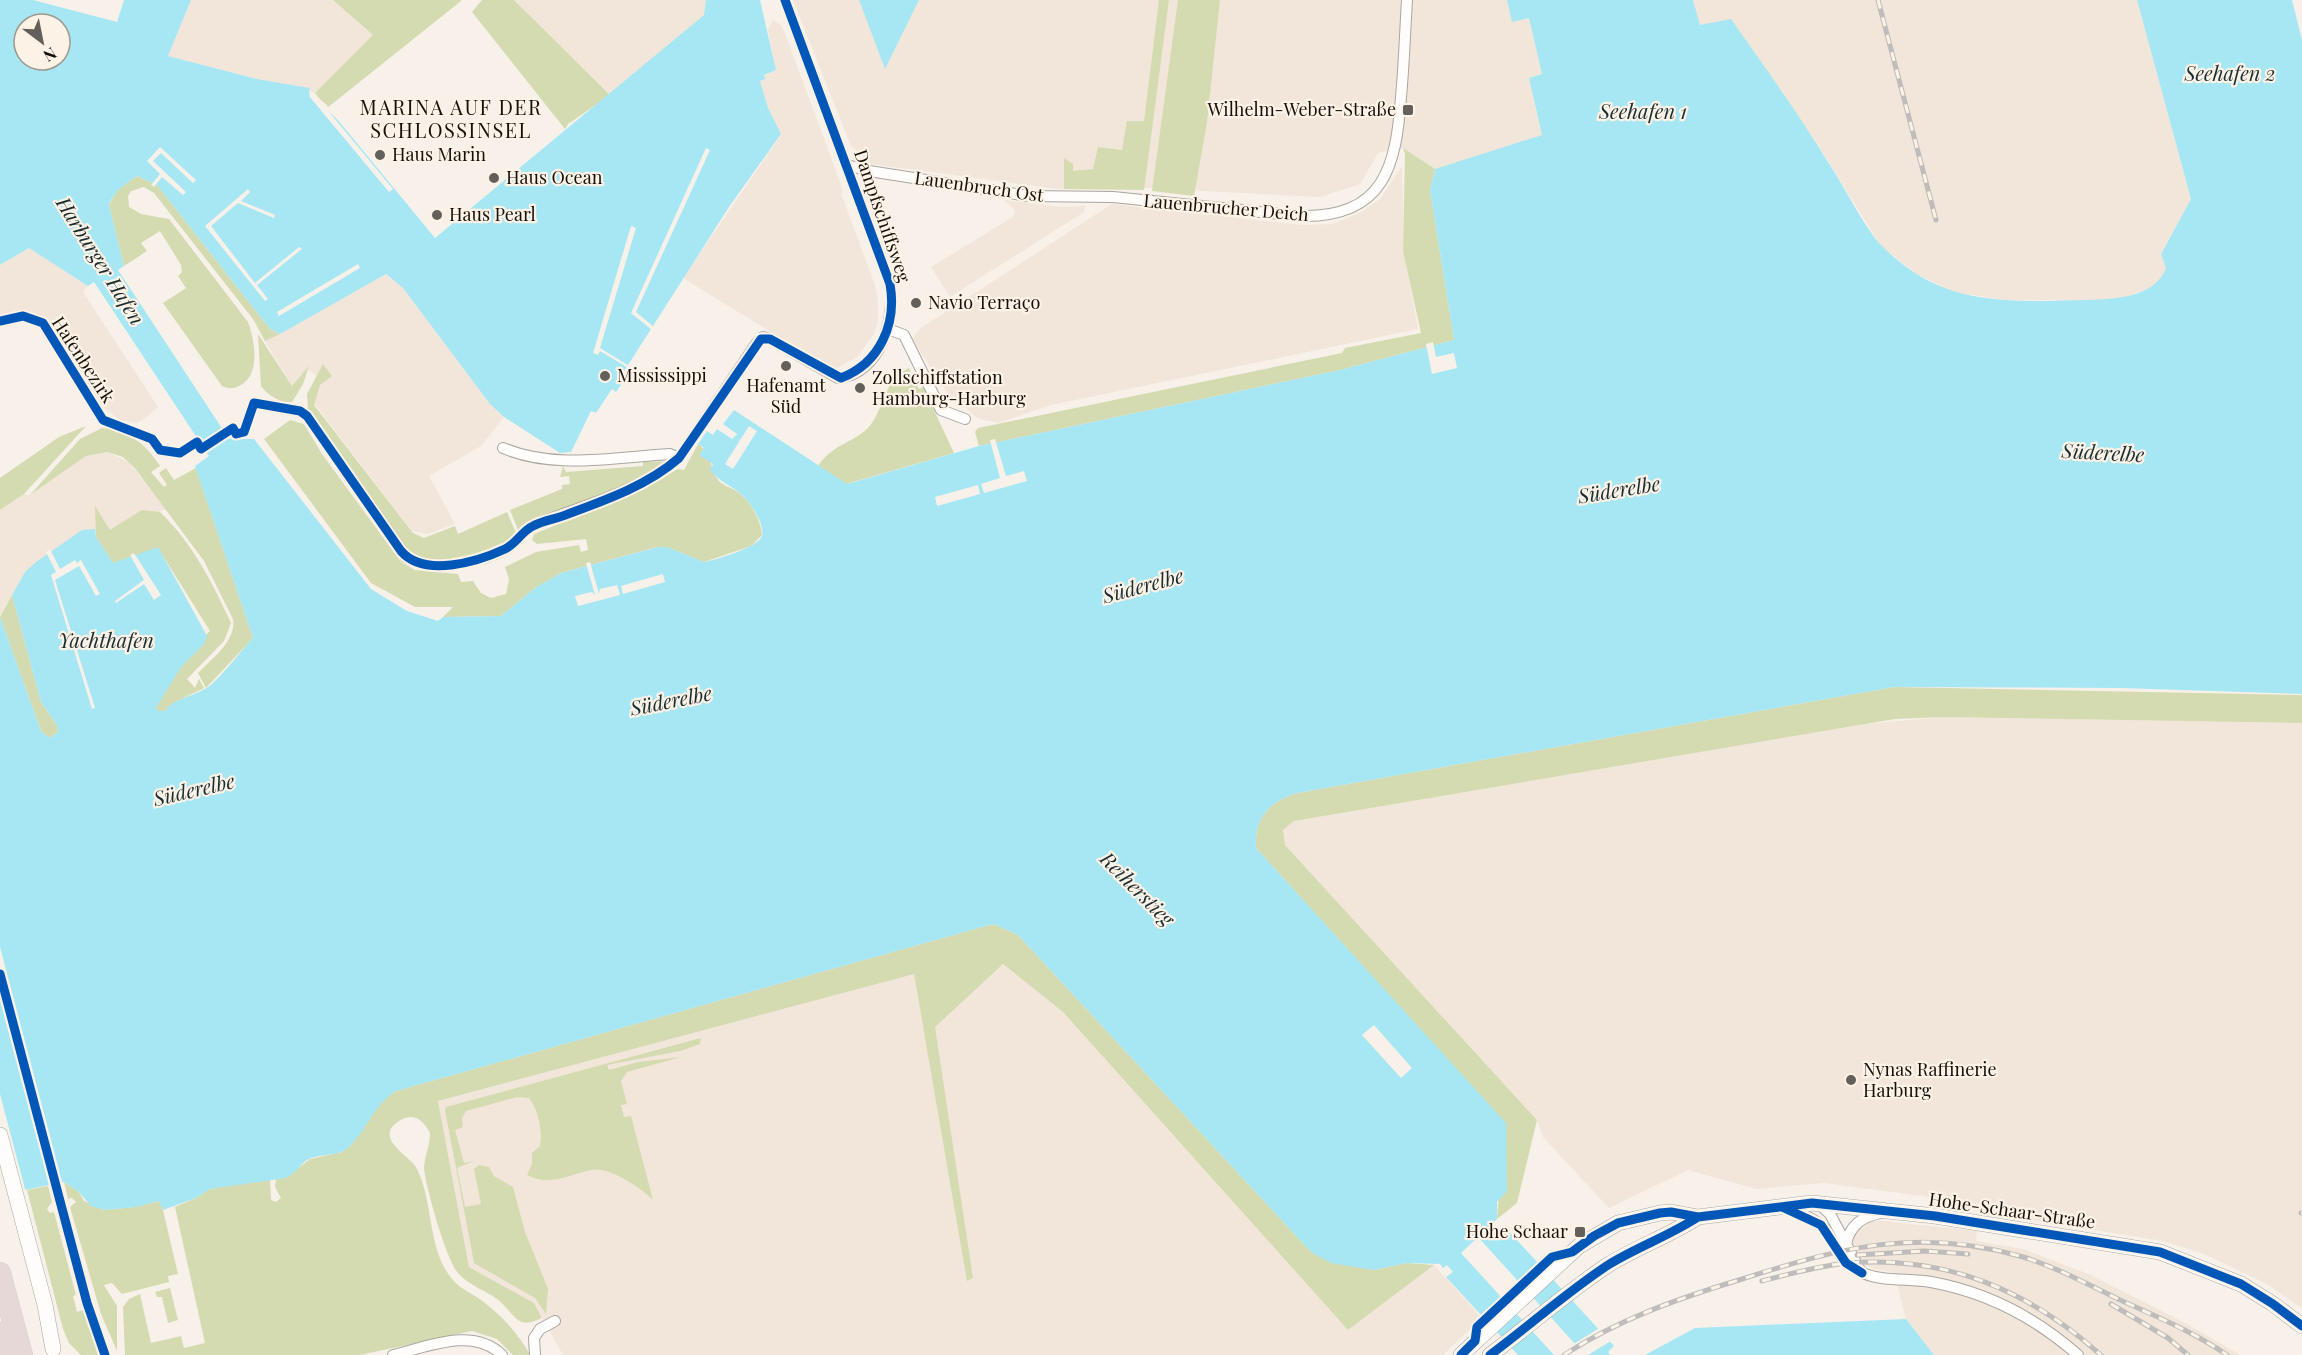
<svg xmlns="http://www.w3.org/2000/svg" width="2302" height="1355" viewBox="0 0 2302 1355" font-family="'Playfair Display',serif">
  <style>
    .built { fill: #f1e6d9 }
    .green { fill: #d4dbb1 }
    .water { fill: #a7e7f3; fill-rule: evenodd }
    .pier { fill: #f7f1ea }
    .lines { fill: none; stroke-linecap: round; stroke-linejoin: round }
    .street-casing { stroke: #aaa6a0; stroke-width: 12 }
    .secondary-casing { stroke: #aaa6a0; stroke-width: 16 }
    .highway-casing { stroke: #d1cfcc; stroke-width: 22 }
    .street { stroke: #fefdfc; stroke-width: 10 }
    .secondary { stroke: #fefdfc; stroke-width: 15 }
    .highway { stroke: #e5d8d6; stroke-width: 21 }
    .rail-casing { stroke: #bebdbb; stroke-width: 5 }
    .rail { stroke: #fcf2e5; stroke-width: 3; stroke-dasharray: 9; stroke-linecap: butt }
    .cycleway-casing { stroke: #fcf2e5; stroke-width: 13 }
    .cycleway { stroke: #0057b8; stroke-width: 9 }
    .poi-dot { fill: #635f5a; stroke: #fcf2e5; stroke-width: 2 }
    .labels { text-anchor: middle; stroke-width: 4.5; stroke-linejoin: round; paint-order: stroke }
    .poi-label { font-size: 18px; fill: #14100c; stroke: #fcf2e5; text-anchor: start }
    .street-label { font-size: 18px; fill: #14100c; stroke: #fcf2e5 }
    .water-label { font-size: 20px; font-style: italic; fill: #172d32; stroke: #fcf2e5 }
    .neighbourhood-label { font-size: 20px; letter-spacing: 1.5px; fill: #14100c; stroke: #fcf2e5 }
  </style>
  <rect width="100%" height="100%" fill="#f7f1ea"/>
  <path class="built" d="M 191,0 L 333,0 L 373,35 L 315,93 L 311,92 L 309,88 L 257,79 L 168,56 Z
    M 514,0 L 706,0 L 704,15 L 610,95 Z
    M 793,0 L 859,0 L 885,68 L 919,0 L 1507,0 L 1513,21 L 1529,18 L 1542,74 L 1529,78 L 1542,136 L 1435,169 L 1403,148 L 1378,153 L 1360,184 L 1320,197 L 1128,187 L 1058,189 L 871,164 L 851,146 Z
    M 1693,0 L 2137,0 L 2191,199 L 2161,253 L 2166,268 L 2164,274 L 2159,281 L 2147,289 L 2123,298 L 2087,300 L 2004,300 L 1980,296 L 1958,293 L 1918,275 L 1881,246 L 1813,137 L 1699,25 Z
    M 773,20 L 782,26 L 835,168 L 843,192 L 841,194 L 875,285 L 878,301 L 878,320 L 874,334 L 857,357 L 833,370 L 683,278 L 781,135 L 768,108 L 760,81 L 764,76 L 776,70 L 768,30 Z
    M 1402,166 L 1404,251 L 1418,329 L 1051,405 L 998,423 L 977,418 L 965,407 L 952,400 L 912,339 L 921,328 L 1112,204 L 1302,225 L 1332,224 L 1360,213 L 1380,199 Z
    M 1004,200 L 1062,207 L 1085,206 L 1084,212 L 950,297 L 931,267 L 1013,217 L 1015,210 Z
    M 29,248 L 88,286 L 83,292 L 158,407 L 149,415 L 137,423 L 120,420 L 105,409 L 92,394 L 49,324 L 0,319 L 0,265 Z
    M 386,274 L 403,288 L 490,404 L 504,417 L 481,446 L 429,476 L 455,524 L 428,534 L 412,531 L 313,402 L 320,378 L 307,369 L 292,386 L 265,341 Z
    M 107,452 L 129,462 L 166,509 L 96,537 L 82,531 L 25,572 L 0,616 L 0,510 L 24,494 L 30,495 L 86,456 Z
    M 1943,717 L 2302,723 L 2302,1308 L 2265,1283 L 2204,1254 L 2163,1241 L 2027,1219 L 2028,1210 L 1824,1183 L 1757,1189 L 1688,1170 L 1609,1208 L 1543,1137 L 1537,1120 L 1285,845 L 1283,830 L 1294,821 L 1865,724 Z
    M 1003,964 L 1063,1012 L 1348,1330 L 1434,1265 L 1482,1318 L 1443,1355 L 563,1355 L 534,1303 L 469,1267 L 438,1101 L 914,973 L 923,1028 L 934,1027 Z
    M 1874,1220 L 1977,1231 L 1976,1241 L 2023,1249 L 2091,1275 L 2189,1325 L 2240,1355 L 1934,1355 L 1906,1319 L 1894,1272 L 1874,1269 L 1865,1265 L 1852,1245 L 1856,1231 Z"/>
  <path class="green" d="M 333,0 L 461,0 L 461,1 L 327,108 L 315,93 L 373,35 Z
    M 482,0 L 514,0 L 610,95 L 568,124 L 565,129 L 472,12 Z
    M 1159,0 L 1169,0 L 1144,190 L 1064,189 L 1064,158 L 1073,164 L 1073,171 L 1093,169 L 1098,147 L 1122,150 L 1127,121 L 1144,121 Z
    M 1178,0 L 1220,0 L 1207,122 L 1194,196 L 1152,191 Z
    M 1403,148 L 1435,169 L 1430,190 L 1454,340 L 1340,370 L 979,446 L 975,432 L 978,428 L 1342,353 L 1345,348 L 1421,333 L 1403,251 L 1405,154 Z
    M 137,176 L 157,185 L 270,329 L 280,334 L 265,341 L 253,319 L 154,193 L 144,187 L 131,191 L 128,196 L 129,207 L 141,214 L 169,219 L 248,322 C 255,341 261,376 239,386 C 233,389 229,389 222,386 L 163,303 L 186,288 L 178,276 L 182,272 L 181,265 L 160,231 L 141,243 L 147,251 L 124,266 L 109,205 L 117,190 Z
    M 258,334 L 292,386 L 309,366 L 303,384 L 292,402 C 282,404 267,395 261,386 Z
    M 323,364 L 332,376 L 320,385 L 314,405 L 413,533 L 424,538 L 455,526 L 458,534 L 507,512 L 516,533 C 493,559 442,565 410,555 L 308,409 L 307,394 Z
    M 909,368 L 919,389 L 923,387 L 954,453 L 846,484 L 818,466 C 832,445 850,444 867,429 C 885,411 882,380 909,368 Z
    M 290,420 L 304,424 L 322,454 L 401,562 L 415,570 L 458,574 L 461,582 L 473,581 L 481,593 L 491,598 L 506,594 L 509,579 L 505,567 L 536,552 L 579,545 L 581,552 L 588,550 L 586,539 L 537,544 L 532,540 L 534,534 L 644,489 L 678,469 L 684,470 L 698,444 C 713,454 710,471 719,481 C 722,485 732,488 736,491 C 750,499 761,520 762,535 L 751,546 L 704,562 L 667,547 L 657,547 L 561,573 L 535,588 L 501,616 L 443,617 L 453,607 L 415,607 L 371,583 L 264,439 Z
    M 86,426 L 24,494 L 0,510 L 0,478 L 59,437 Z
    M 102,428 C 128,430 146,444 160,466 L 151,472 L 164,487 L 167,485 L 159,473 L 166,468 L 174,480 L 196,468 L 253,638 L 206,688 L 198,673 C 212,659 237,640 233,619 L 204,561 L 134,467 L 123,457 L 107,452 L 86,456 L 30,495 L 80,439 Z
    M 669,461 L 633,482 L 527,524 L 518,530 L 510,510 L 562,489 L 562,485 L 570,484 L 569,476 L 560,477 L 563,466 L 566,472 L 643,466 L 643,462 Z
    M 95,506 L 110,530 L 142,510 L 160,512 C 193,544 212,582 231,623 L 224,641 L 187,679 L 195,688 L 199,679 L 204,688 C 193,694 171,702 165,711 L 158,711 L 156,708 L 181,658 L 210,631 L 158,548 L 113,563 L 96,537 Z
    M 12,595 L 41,702 L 57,725 L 58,732 L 49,738 L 41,731 L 0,617 Z
    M 1894,687 L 2302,695 L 2302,723 L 1943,717 L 1895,719 L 1294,821 L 1283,830 L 1285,845 L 1537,1120 L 1517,1203 L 1497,1219 L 1505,1123 L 1256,848 C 1254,818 1269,802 1297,793 Z
    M 993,924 L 1018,935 L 1311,1252 L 1374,1270 L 1407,1263 L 1434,1265 L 1348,1330 L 1063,1012 L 1003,964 L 935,1027 L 973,1278 L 967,1281 L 914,974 L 438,1101 L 469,1267 L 534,1303 L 542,1318 C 516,1331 516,1314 497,1299 C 485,1290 470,1286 459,1274 C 447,1263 426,1187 424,1169 C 424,1157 430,1146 430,1133 C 424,1122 415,1112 401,1120 C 370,1137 411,1156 417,1169 C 434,1203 427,1249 452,1279 C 461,1290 474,1294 485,1303 C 502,1316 520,1336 530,1355 L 513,1355 L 497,1339 L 472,1331 L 360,1355 L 125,1355 L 123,1307 L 129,1299 L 140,1294 L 151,1343 L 181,1336 L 184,1348 L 205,1343 L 175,1207 L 196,1198 L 210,1189 L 270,1179 L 271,1200 L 276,1202 L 281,1198 L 275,1187 L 276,1178 L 286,1178 L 310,1159 L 342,1152 L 351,1145 L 381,1101 L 396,1091 Z
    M 701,1038 L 700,1044 L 680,1051 L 607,1065 L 609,1070 L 638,1062 L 681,1057 L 627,1072 L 621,1081 L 627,1104 L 621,1105 L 624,1117 L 631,1116 L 653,1200 C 641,1188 609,1166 591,1170 C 568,1175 550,1187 527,1175 L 532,1164 L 532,1153 L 540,1146 C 543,1132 538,1109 529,1098 L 517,1097 L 466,1111 L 462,1118 L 463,1127 L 455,1130 L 464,1163 L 474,1161 L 457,1168 L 465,1207 L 481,1204 L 474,1169 L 479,1165 L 489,1167 L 494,1176 L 513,1187 L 525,1232 L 548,1289 L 546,1314 L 535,1298 L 474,1263 L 445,1110 L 446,1107 Z
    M 64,1182 L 79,1192 L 84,1201 L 104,1210 L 135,1207 L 159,1201 L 163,1210 L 178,1274 L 168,1276 L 169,1282 L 122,1294 L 112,1283 L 104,1285 L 117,1306 L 117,1351 L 101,1314 L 70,1207 L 76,1202 L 72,1198 L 68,1199 Z
    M 48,1186 L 52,1202 L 47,1209 L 50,1213 L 54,1212 L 76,1295 L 73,1296 L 77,1312 L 83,1310 L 98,1355 L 81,1355 L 69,1343 L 63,1329 L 27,1190 Z
    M 170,1288 L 178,1320 L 168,1323 L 162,1297 L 157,1297 L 155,1292 Z"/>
  <path class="water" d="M 0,0 L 33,0 L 117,22 L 124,0 L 191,0 L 168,56 L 257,79 L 310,88 L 309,93 L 337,119 L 435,238 L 704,15 L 706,0 L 760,0 L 776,70 L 764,75 L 765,79 L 760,81 L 768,108 L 781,134 L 729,207 L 621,376 L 625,379 L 616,392 L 612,389 L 596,413 L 591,411 L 571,452 L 560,453 L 504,417 L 490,404 L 403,288 L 386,274 L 280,334 L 270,329 L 157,185 L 137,176 C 125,184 114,191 109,205 L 124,266 L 118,270 L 229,439 L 235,436 L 237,439 L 254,439 L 371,589 L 407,611 L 438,621 L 443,617 L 501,616 L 535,588 L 561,573 L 658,547 L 667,547 L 704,562 C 715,560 759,547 762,536 C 765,524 750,502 742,495 C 731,485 719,482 710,470 L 713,464 L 699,455 L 704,448 L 698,444 L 707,431 L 713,435 L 717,429 L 732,439 L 737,434 L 723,424 L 734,410 L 847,484 L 979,446 L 1340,370 L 1454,340 L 1430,190 L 1435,169 L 1542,135 L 1529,78 L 1542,74 L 1529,18 L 1512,22 L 1507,0 L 1693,0 L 1700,25 L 1731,19 C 1764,66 1798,113 1828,162 C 1843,184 1865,229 1882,246 C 1898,262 1918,277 1938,285 C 1982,305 2039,301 2087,300 C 2113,299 2155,298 2166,268 L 2161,254 L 2191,199 L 2137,0 L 2292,0 L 2302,40 L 2302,694 L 2121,688 L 1894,687 L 1297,793 C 1269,802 1254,818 1256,848 L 1506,1123 L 1507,1191 L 1497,1202 L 1497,1219 L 1491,1225 L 1498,1232 L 1505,1227 L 1614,1346 L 1608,1352 L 1610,1355 L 1585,1355 L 1478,1237 L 1461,1253 L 1554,1355 L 1518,1355 L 1446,1277 L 1453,1272 L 1447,1265 L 1443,1268 L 1440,1264 L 1407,1263 L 1374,1270 L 1331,1263 L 1311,1252 L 1018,935 L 993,924 L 396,1091 C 373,1106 369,1126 351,1145 C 340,1157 326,1153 311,1158 C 301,1162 297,1173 286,1178 L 210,1189 L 196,1198 L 163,1210 L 159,1201 L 136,1207 L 105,1210 L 91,1206 L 79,1192 L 64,1182 L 0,1195 L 0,617 L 41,731 L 49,738 L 58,732 L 57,725 L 41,702 L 12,595 L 25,572 L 36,562 L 82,530 L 95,529 L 96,537 L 113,563 L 158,547 L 207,636 L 204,644 L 181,667 L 156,708 L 158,711 L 165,711 C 175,697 198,696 212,684 C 227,670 239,653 253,638 L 195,466 L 209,456 L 94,282 L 88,286 L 29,248 L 0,265 ZM 24,24 L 60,24 L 60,60 L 24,60 Z
    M 859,0 L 919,0 L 885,69 Z
    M 1906,1319 L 1934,1355 L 1645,1355 L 1695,1328 Z"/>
  <path class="pier" d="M 311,92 L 327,105 L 330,113 L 393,189 L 389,192 L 309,96 Z
    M 160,147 L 196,180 L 193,183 L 161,153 L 153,161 L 186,192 L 183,195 L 162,177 L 154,187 L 151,185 L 160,174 L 147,161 Z
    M 706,148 L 710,150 L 636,312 L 654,327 L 652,330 L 631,313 Z
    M 248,189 L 250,192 L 241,201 L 275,215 L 274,218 L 238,203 L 211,226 L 255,283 L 299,247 L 302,249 L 257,285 L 268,299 L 265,301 L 205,226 Z
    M 631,226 L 636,228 L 600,348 L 631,367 L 630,369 L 600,351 L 598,355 L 593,353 Z
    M 358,264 L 360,268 L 279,316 L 277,312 Z
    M 1433,342 L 1436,357 L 1454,353 L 1457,368 L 1432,374 L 1426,344 Z
    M 749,426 L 757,431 L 733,469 L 725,464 Z
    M 995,439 L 1006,476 L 1024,471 L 1027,481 L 984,493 L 981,484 L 1000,478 L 990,440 Z
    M 978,485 L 980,494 L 937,506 L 935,497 Z
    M 50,549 L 60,569 L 75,560 L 77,563 L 81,560 L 100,594 L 96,596 L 79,566 L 55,580 L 95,708 L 92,709 L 51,575 L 56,572 L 46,552 Z
    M 134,553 L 161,595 L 154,600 L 144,584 L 116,603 L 115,601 L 144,580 L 130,555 Z
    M 590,562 L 599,594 L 600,589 L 617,585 L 620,595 L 578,606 L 575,596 L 592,592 L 595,595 L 586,563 Z
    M 663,574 L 665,582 L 623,594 L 621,586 Z
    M 0,947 L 63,1185 L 50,1189 L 0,1000 Z
    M 1374,1025 L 1412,1068 L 1401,1078 L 1362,1035 Z
    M 0,1094 L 26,1193 L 0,1198 Z
    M 1601,1327 L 1611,1341 L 1588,1355 L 1581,1355 L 1572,1345 Z"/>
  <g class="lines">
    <defs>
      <path id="street" d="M 847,165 L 869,171 L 1028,196 L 1113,197 L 1300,216 C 1384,218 1396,167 1401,97 C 1404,65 1405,32 1407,0
        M 0,321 L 23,316 L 43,323 L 103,420
        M 888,329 L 904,335 L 941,410 L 965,419
        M 254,403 L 300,411 L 307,416 L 406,557 C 431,574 486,562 510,546 C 519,540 525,529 534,525 C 583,505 638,493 679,458 L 756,344 L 763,337 L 770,339 L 838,378 C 880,375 896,318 890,284 L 785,0
        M 503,448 C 555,470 615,457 670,454 L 679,458
        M 1818,1203 L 1830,1214 L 1860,1270
        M 1785,1208 C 1799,1213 1815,1218 1825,1229 C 1841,1248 1834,1260 1863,1273 C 1883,1282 1910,1278 1931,1282 C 1986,1292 2036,1318 2078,1355
        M 1846,1244 C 1850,1225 1862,1217 1880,1213
        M 393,1355 C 427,1347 473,1326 502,1355
        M 535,1355 L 534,1338 L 540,1329 L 555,1321"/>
      <path id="secondary" d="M 0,1135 L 45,1305 L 53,1349
        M 1461,1355 L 1579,1246 L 1618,1223 L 1660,1213 L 1671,1212 L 1698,1217 L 1812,1203 L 1935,1216 L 2160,1252 L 2241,1284 L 2273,1304 L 2302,1326
        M 1490,1355 C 1529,1326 1567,1292 1608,1265 C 1637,1247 1669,1236 1698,1217"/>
      <path id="highway" d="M 0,1273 L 22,1355
        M 0,1333 L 5,1355"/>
    </defs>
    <use href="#street" class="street-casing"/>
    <use href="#secondary" class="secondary-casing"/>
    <use href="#highway" class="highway-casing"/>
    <use href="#street" class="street"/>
    <use href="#secondary" class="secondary"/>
    <use href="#highway" class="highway"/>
    <defs>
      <path id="rail" d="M 1878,0 L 1936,220
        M 2301,1213 L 2302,1213
        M 1857,1255 L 1925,1251 L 1968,1254
        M 1762,1281 C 1789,1274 1818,1266 1847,1263 C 1946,1255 2028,1290 2101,1355
        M 2111,1304 L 2168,1338 L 2188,1355
        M 1564,1355 C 1619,1319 1677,1299 1739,1280 C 1839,1248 1918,1226 2023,1257 C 2056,1267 2087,1284 2118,1299 C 2155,1316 2194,1332 2227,1355"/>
    </defs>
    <use href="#rail" class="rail-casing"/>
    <use href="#rail" class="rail"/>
    <defs>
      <path id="cycleway" d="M 0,321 L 23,316 L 43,323 L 103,420 L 152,439 L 160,450 L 180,453 L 197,442 L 201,449 L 233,428 L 236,434 L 244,432 L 254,403 L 300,411 L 307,416 L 401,551 C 424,578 477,562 505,549 C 516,544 522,531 533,526 C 544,520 557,519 568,514 C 606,500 648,485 679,458 L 761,339 L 770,339 L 841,378 C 880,363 897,324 890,284 L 785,0
        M 0,974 L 87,1303 L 105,1355
        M 1782,1207 L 1821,1225 L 1846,1263 L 1862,1273
        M 1461,1355 L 1475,1341 L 1477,1327 L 1552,1257 L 1572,1252 L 1594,1236 L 1618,1223 L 1660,1213 L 1671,1212 L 1698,1217 L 1812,1203 L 1935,1216 L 2160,1252 L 2241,1284 L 2273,1304 L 2302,1326
        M 1490,1355 C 1529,1326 1567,1292 1608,1265 C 1637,1247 1669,1236 1698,1217"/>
    </defs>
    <use href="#cycleway" class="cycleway-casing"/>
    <use href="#cycleway" class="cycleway"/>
  </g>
  <g class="poi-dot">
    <rect x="1402" y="104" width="12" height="12" rx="3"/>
    <circle cx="380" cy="155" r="6"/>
    <circle cx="494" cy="178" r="6"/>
    <circle cx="437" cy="215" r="6"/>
    <circle cx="916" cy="303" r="6"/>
    <circle cx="786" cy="366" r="6"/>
    <circle cx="605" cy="376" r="6"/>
    <circle cx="860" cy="388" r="6"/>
    <circle cx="1851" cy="1080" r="6"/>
    <rect x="1574" y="1226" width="12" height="12" rx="3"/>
  </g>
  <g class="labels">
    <g class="poi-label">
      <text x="1396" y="116" text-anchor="end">Wilhelm-Weber-Straße</text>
      <text x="392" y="161">Haus Marin</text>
      <text x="506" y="184">Haus Ocean</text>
      <text x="449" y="221">Haus Pearl</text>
      <text x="928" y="309">Navio Terraço</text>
      <text x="617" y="382">Mississippi</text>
      <text x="872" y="384">Zollschiffstation<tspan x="872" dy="21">Hamburg-Harburg</tspan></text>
      <text x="786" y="392" text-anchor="middle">Hafenamt<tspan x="786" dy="21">Süd</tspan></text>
      <text x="1863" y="1076">Nynas Raffinerie<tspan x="1863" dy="21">Harburg</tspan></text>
      <text x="1568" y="1238" text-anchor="end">Hohe Schaar</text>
    </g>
    <g class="street-label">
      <text transform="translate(979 187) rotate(8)" y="6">Lauenbruch Ost</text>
      <text transform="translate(1226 208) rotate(5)" y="6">Lauenbrucher Deich</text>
      <text transform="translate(882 216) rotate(71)" y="6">Dampfschiffsweg</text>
      <text transform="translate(83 360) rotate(57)" y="6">Hafenbezirk</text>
      <text transform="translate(2012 1211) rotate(8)" y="6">Hohe-Schaar-Straße</text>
    </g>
    <g class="water-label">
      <text x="2230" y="81">Seehafen 2</text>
      <text x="1643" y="119">Seehafen 1</text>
      <text transform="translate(100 261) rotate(58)" y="7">Harburger Hafen</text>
      <text transform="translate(2103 453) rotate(3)" y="7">Süderelbe</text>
      <text transform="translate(1619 490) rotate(-9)" y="7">Süderelbe</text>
      <text transform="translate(1143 586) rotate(-15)" y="7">Süderelbe</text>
      <text x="106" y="648">Yachthafen</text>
      <text transform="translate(671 701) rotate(-11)" y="7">Süderelbe</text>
      <text transform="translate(194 790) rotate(-13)" y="7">Süderelbe</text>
      <text transform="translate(1137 889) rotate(45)" y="7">Reiherstieg</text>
    </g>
    <g class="neighbourhood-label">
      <text x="451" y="115">MARINA AUF DER<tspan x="451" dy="23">SCHLOSSINSEL</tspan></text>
    </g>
  </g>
  <g transform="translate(42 42) rotate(148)"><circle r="28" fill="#fcf2e5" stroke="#9f988e" stroke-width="1.5"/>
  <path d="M0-4.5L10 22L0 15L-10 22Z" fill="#635f5a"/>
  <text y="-9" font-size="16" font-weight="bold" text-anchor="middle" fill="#14100c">N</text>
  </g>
</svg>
